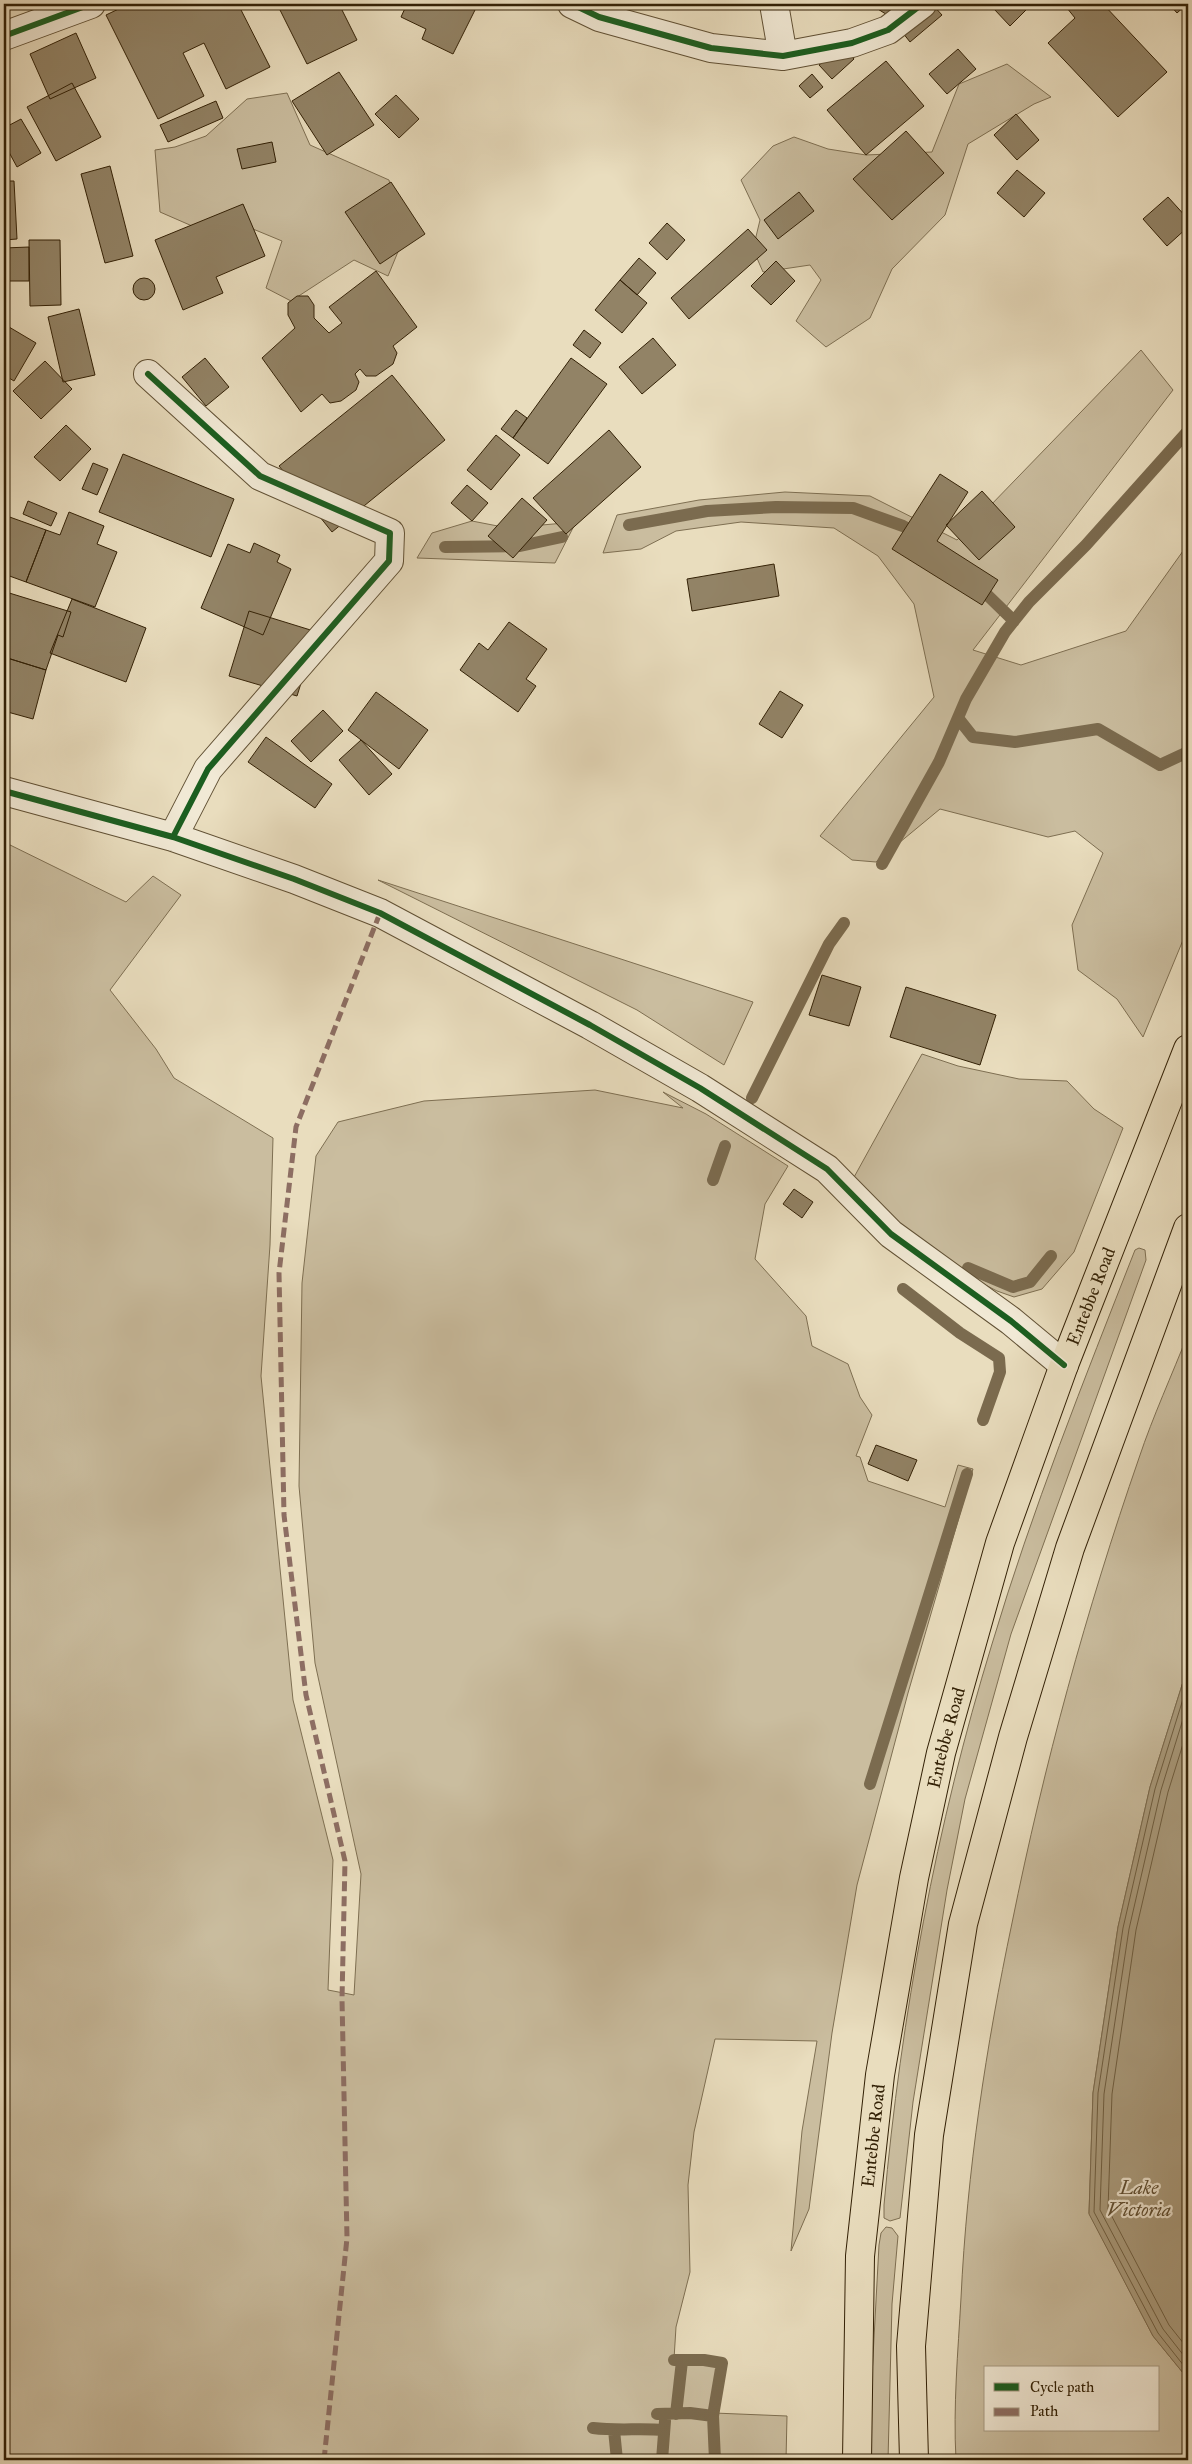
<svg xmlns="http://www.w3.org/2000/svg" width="1192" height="2464" viewBox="0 0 1192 2464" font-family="'IM FELL Great Primer',serif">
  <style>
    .green { fill: #cabd9f; stroke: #7e6f52; fill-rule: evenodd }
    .water { fill: #ab9d7f; stroke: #7b6b4f }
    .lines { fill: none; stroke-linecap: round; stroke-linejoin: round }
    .shore { stroke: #6f5f42; stroke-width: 1 }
    .stream { stroke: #7b6b4f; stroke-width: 12 }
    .building { fill: #928366; stroke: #332106 }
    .street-casing { stroke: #605034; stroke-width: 30 }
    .highway-casing { stroke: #332106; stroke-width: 30 }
    .street { stroke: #f1e9d5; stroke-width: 28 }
    .highway { stroke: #e9ddbe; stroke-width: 28 }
    .quiet { stroke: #8d6e63; stroke-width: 5; stroke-dasharray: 10 5; stroke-linecap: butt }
    .cycleway-casing { stroke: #f1e9d5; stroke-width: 9 }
    .cycleway { stroke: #1b5e20; stroke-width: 6 }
    .labels { text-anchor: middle; stroke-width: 4.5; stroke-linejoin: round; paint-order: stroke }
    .street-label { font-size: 18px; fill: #332106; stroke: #f1e9d5 }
    .water-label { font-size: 19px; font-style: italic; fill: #5d4c30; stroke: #f1e9d5 }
  </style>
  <rect width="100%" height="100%" fill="#e9ddbe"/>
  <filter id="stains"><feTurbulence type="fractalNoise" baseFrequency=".004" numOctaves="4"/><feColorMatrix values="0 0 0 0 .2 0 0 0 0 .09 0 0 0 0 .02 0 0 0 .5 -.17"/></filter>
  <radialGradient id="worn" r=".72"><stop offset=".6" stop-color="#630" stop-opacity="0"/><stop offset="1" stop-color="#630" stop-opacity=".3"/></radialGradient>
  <path class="green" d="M 1007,64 L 1051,97 L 1034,104 L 968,144 L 945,215 L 892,269 L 870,318 L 826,347 L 796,321 L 821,280 L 810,265 L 763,272 L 753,249 L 760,220 L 741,180 L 773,146 L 794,137 L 828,149 L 866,155 L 932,152 L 959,84 Z
    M 287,93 L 310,145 L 389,180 L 402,242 L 388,276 L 354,260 L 291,301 L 266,288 L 282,241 L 253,229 L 199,229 L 160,212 L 155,150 L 175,147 L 206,136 L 247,99 Z
    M 1141,350 L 1173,390 L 973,650 L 1021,665 L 1126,631 L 1188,544 L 1188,928 L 1143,1037 L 1117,999 L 1078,970 L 1072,925 L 1103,853 L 1075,831 L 1048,837 L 940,809 L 876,862 L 852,860 L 820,836 L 934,697 L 914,604 L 878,556 L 834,528 L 741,522 L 676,531 L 641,549 L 603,553 L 617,515 L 699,500 L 785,492 L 870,496 L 957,540 Z
    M 472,521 L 508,528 L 576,522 L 555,563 L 417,558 L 432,533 Z
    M 4,842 L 126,902 L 153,876 L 181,895 L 110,990 L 156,1049 L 174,1078 L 273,1138 L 270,1245 L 261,1376 L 293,1700 L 333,1860 L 328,1990 L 354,1995 L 361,1874 L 315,1663 L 299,1486 L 302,1283 L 316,1156 L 338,1122 L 424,1101 L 595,1090 L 683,1108 L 663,1092 L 706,1114 L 788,1166 L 765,1204 L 755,1259 L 806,1316 L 812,1346 L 848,1364 L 860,1397 L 872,1415 L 856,1456 L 860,1457 L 868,1481 L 945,1507 L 958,1465 L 973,1469 L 908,1693 L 857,1885 L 832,2033 L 809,2209 L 791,2251 L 802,2131 L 817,2041 L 715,2039 L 694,2132 L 688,2185 L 690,2272 L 676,2327 L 674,2359 L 704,2360 L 722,2363 L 714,2413 L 787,2416 L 786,2460 L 4,2460 Z
    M 378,880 L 753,1002 L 724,1065 L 637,1010 Z
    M 922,1054 L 958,1066 L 1019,1079 L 1067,1081 L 1094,1109 L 1123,1128 L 1074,1252 L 1042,1289 L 1014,1297 L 997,1291 L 941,1262 L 853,1179 Z
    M 1139,1248 L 1145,1250 L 1146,1260 L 1011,1634 L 965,1799 L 947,1890 L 913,2102 L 900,2218 L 890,2221 L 884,2218 L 884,2205 C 901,2016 936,1826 992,1644 C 1032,1510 1084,1380 1135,1250 Z
    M 1188,1334 L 1188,1666 L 1150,1787 L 1118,1927 L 1093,2093 L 1089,2213 L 1153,2336 L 1188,2379 L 1188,2460 L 956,2460 C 953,2406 958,2352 961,2298 C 967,2171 986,2047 1012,1923 C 1044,1765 1086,1611 1139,1458 C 1153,1416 1172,1375 1188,1334 ZM 986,2368 L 1158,2368 L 1158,2430 L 986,2430 Z
    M 886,2227 L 892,2228 L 898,2236 L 892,2304 L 888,2460 L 871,2460 L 870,2413 L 879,2245 L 881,2233 Z"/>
  <path class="water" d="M 1188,1666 L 1188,2379 L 1153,2336 L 1089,2214 L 1093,2093 L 1118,1927 L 1150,1787 Z"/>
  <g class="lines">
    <path class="shore" d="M 1188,1683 L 1155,1789 L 1123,1928 L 1098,2093 L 1094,2212 L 1158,2333 L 1188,2371
      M 1188,1703 L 1161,1790 L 1129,1929 L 1104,2094 L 1100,2210 L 1163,2329 L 1188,2361
      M 1188,1728 L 1168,1792 L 1136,1930 L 1112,2094 L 1108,2209 L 1169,2325 L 1188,2349"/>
    <path class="stream" d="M 629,525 L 707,511 L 776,507 L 853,508 L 903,526 L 920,535
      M 445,547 L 520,546 L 562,537
      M 977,585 L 1014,621
      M 958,718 L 973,737 L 1015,742 L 1098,729 L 1160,765 L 1188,752
      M 882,864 L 939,762 L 966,699 L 1005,632 L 1029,602 L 1086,545 L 1188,431
      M 752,1098 L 829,944 L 844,923
      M 713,1180 L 725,1146
      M 968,1268 L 1013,1287 L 1030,1282 L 1051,1256
      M 903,1289 L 960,1333 L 999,1358 L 1000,1372 L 983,1420
      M 870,1784 L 967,1474
      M 674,2360 L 704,2360 L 722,2363 L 713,2416 L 715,2460
      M 657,2414 L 690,2413 L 713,2416
      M 676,2414 L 682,2361
      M 593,2428 C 617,2431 640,2428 664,2430
      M 614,2430 L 617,2460
      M 662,2460 L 665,2421"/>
  </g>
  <path class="building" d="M 29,4 L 51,4 L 50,11 L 28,8 Z
    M 129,4 L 238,4 L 270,67 L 226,89 L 204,43 L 183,53 L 204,96 L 158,119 L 106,15 Z
    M 277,4 L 339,4 L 357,40 L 307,64 Z
    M 407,4 L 478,4 L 453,54 L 422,39 L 426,29 L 401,17 Z
    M 870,4 L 909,4 L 892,18 Z
    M 932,4 L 942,15 L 910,42 L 899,28 Z
    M 1000,4 L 1026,4 L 1029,7 L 1010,26 L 994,9 Z
    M 1071,4 L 1103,4 L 1167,72 L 1118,117 L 1048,43 L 1075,18 L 1067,8 Z
    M 1169,4 L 1187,4 L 1177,13 Z
    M 76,33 L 96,78 L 50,99 L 30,54 Z
    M 843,46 L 854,59 L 832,79 L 819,65 Z
    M 958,49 L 976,69 L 947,94 L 929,74 Z
    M 886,61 L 924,106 L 866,155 L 827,110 Z
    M 339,72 L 374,125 L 327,155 L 292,101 Z
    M 812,74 L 823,87 L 810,98 L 799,86 Z
    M 72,83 L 101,137 L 56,161 L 27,107 Z
    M 396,95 L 419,119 L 399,138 L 375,114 Z
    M 216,101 L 223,118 L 168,142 L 160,125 Z
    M 1016,114 L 1039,140 L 1017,160 L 994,135 Z
    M 21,119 L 41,153 L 17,167 L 4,143 L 4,128 Z
    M 906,131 L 944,173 L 892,220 L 853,179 Z
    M 272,142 L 276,162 L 242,169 L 237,149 Z
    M 110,166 L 133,256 L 105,263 L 81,174 Z
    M 1017,170 L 1045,193 L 1024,217 L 997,193 Z
    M 4,181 L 14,181 L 17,239 L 4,240 Z
    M 391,182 L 425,234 L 380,264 L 345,212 Z
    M 799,192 L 814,211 L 778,239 L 764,220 Z
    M 1168,197 L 1188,219 L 1188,227 L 1167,246 L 1143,219 Z
    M 243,204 L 265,256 L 216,277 L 223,293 L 183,310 L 155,240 Z
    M 667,223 L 685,240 L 667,260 L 649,243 Z
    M 748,229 L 767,250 L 689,319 L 671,298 Z
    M 29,240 L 60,240 L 61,305 L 30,306 Z
    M 29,247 L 29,281 L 4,281 L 4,248 Z
    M 639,258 L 656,273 L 637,295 L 620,280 Z
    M 776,261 L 795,281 L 771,305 L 751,286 Z
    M 376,271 L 417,327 L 393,346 L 397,353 L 393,364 L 376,376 L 366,376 L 360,369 L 355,374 L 359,382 L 356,390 L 341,401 L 330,403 L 322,394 L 301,412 L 262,358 L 295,328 L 288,315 L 288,303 L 297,296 L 308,296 L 314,305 L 314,318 L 329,333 L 342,323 L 329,307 Z
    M133 289a11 11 0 1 1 22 0a11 11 0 1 1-22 0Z
    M 620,280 L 647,303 L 622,333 L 595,310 Z
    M 79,309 L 95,375 L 63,382 L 48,317 Z
    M 4,324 L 36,343 L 14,381 L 4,375 Z
    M 584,330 L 601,343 L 590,358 L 573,345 Z
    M 653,338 L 676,365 L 642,394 L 619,367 Z
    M 205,358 L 229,387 L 206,406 L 182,377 Z
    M 571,358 L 607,384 L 548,464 L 513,438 Z
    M 45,361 L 72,389 L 41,419 L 13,391 Z
    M 392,375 L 445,440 L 332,532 L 279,466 Z
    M 516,410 L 527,418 L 513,438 L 501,429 Z
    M 66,425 L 91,449 L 60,481 L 34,457 Z
    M 609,430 L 641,467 L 566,534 L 533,498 Z
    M 496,435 L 520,455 L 491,490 L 467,470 Z
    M 123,454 L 234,499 L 211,557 L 99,512 Z
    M 93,463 L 108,469 L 97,495 L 82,489 Z
    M 940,474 L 968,492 L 937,541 L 998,580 L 982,605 L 892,549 Z
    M 467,485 L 488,503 L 472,521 L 451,503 Z
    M 982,491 L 1015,527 L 979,560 L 946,525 Z
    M 522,498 L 547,520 L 513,558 L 488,536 Z
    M 28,501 L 57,513 L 51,526 L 23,514 Z
    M 69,512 L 104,526 L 97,544 L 117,552 L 95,607 L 26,582 L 46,530 L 60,535 Z
    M 4,515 L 46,530 L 26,582 L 4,574 Z
    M 254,543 L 280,555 L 277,562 L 291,569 L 263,635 L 201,608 L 228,544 L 250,553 Z
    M 774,564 L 779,596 L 692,611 L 687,579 Z
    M 6,592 L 71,612 L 63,637 L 58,635 L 46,670 L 4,657 L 4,599 Z
    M 72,599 L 146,628 L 126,682 L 50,653 Z
    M 249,611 L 317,632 L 297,696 L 229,676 Z
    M 509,622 L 547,649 L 526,679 L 536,686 L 518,712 L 460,670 L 479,643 L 488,650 Z
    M 4,657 L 46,670 L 33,719 L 4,711 Z
    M 780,691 L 803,705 L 782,738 L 759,724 Z
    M 376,692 L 428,730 L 399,769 L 348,730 Z
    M 323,710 L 343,731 L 311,762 L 291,741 Z
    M 266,737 L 332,784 L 315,808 L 248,762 Z
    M 361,740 L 392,774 L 369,795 L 339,760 Z
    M 822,975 L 861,987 L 849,1026 L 809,1015 Z
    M 906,987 L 996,1015 L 980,1065 L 890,1037 Z
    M 794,1189 L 813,1202 L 802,1218 L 783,1204 Z
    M 876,1445 L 917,1460 L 908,1481 L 868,1464 Z"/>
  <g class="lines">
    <defs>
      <path id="street" d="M 572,4 L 599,17 L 711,48 L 783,56 L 852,43 L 888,30 L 922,4
        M 774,4 L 783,56
        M 4,36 L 91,4
        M 148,374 L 260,476 L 390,533 L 389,561 L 208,769 L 173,837
        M 4,791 L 173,837 L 294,879 L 380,913 L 590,1025 L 700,1088 L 827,1169 L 891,1234 L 1011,1321 L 1064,1365"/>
      <g id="highway">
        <path id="s1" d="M 857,2460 L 860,2256 L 880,2075 L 914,1878 L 941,1753 L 1000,1543 L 1064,1365 L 1188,1049"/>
        <path d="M 914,2460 L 911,2346 L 929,2135 L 963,1924 L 1013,1737 L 1070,1548 L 1188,1228"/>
      </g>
    </defs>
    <use href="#street" class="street-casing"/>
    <use href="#highway" class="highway-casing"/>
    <use href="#street" class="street"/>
    <use href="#highway" class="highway"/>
    <path class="quiet" d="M 324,2460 L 347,2238 L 342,1999 L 345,1861 L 306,1695 L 284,1515 L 279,1273 L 296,1127 L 380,913"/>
    <defs>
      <path id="cycleway" d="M 572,4 L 599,17 L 711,48 L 783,56 L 852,43 L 888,30 L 922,4
        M 4,36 L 91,4
        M 148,374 L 260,476 L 390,533 L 389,561 L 208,769 L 173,837
        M 4,791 L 173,837 L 294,879 L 380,913 L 590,1025 L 700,1088 L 827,1169 L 891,1234 L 1011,1321 L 1064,1365"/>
    </defs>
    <use href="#cycleway" class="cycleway-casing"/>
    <use href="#cycleway" class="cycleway"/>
  </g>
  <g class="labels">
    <g class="street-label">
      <text dy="6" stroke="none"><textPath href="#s1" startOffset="1195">Entebbe Road</textPath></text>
      <text dy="6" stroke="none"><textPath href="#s1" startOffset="730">Entebbe Road</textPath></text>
      <text dy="6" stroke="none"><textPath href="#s1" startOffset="325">Entebbe Road</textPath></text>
    </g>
    <g class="water-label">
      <text x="1139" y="2194">Lake<tspan x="1139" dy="22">Victoria</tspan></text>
    </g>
  </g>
  <rect width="1192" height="2464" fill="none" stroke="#e9ddbe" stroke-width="20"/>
  <rect x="5" y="5" width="1182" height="2454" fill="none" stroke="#332106" stroke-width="2.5"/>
  <rect x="10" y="10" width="1172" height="2444" fill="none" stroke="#332106"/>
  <rect x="984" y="2366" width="175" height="65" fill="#f1e9d5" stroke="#a59982"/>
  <rect x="994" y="2383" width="25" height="8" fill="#1b5e20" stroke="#a59982"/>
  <text x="1030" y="2392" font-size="15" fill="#332106">Cycle path</text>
  <rect x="994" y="2408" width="25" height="8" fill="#8d6e63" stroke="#a59982"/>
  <text x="1030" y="2416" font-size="15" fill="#332106">Path</text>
  <rect width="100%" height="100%" filter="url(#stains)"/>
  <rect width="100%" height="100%" fill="url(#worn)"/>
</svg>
